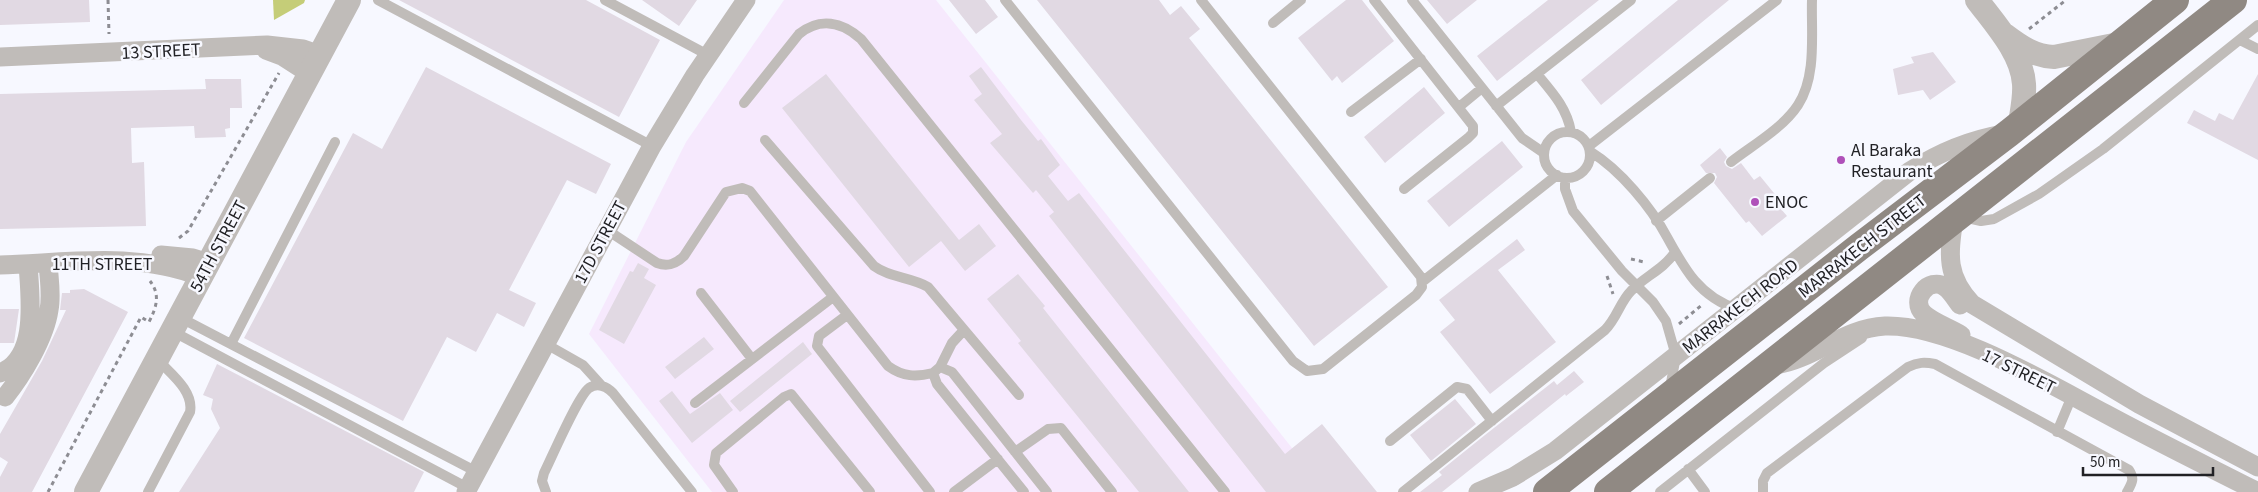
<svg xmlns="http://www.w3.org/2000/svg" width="2258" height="492" viewBox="0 0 2258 492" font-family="'Source Sans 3',sans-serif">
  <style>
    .industrial { fill: #f6e9fd }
    .green { fill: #c5cd78 }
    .building { fill: #e1d9e3 }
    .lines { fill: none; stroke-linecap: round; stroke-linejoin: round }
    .path { stroke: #8d8d93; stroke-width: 3; stroke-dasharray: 4 4; stroke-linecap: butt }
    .service { stroke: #c0bcb9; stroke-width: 10 }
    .minor { stroke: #c0bcb9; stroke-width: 19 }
    .tertiary { stroke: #c0bcb9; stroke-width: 24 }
    .primary { stroke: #908983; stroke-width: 28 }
    .poi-dot { fill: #af50b9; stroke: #f7f8ff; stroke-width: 2 }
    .labels { text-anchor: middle; stroke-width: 5; stroke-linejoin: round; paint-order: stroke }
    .street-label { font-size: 18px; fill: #212125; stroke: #f7f8ff }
    .poi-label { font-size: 18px; fill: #212125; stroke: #f7f8ff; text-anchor: start }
  </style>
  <rect width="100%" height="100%" fill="#f7f8ff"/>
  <path class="industrial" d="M 784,0 L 936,0 L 1327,492 L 712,492 L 589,334 L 686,142 Z"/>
  <path class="green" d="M 273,0 L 305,0 L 304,3 L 274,20 Z"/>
  <path class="building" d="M 0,0 L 89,0 L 90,22 L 0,25 Z
    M 399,0 L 586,0 L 660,40 L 619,117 Z
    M 642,0 L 697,0 L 679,26 Z
    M 949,0 L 985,0 L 998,17 L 976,34 Z
    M 1037,0 L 1159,0 L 1170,15 L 1181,6 L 1200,29 L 1189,38 L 1388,287 L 1314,346 Z
    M 1346,0 L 1362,0 L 1394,41 L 1342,83 L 1337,76 L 1332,81 L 1298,38 Z
    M 1427,0 L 1477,0 L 1447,24 Z
    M 1548,0 L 1599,0 L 1497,81 L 1477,56 Z
    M 1678,0 L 1729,0 L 1601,105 L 1581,80 Z
    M 1933,52 L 1956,82 L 1930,100 L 1923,90 L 1898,95 L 1893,69 L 1914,63 L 1911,57 Z
    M 426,67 L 611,164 L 596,194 L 567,180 L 509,290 L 536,303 L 524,327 L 497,313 L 476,352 L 447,337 L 403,421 L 244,338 L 353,133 L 382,149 Z
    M 981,67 L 1021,120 L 1038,141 L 1041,139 L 1060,165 L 1048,176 L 1068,201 L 1079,193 L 1285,454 L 1322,424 L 1377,492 L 1266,492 L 1049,216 L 1054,212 L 1036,190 L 1033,193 L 990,143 L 1002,134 L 974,100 L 982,94 L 969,76 Z
    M 826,74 L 959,240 L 979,224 L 996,246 L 965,271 L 941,241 L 909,267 L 782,108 Z
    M 2258,74 L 2258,160 L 2187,123 L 2194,110 L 2215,121 L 2219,113 L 2233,120 Z
    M 205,79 L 241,79 L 242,108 L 230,108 L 230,128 L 225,129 L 226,137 L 195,138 L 194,126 L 131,128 L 132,163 L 144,162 L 146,226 L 0,229 L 0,94 L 206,89 Z
    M 1424,87 L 1445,113 L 1385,163 L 1364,137 Z
    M 1502,141 L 1523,167 L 1449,227 L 1427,201 Z
    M 1720,148 L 1727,157 L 1724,162 L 1726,166 L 1732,169 L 1741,163 L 1754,180 L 1760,176 L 1778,198 L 1774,201 L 1787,216 L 1762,236 L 1749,221 L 1746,223 L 1714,183 L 1717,177 L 1715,173 L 1706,173 L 1700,165 Z
    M 1517,239 L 1525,250 L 1498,270 L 1556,342 L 1490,394 L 1440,332 L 1455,320 L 1439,300 Z
    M 638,263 L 649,269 L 644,278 L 656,285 L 624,344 L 599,330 L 630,271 L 633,272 Z
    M 1018,274 L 1045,306 L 1043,308 L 1189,492 L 1139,492 L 1018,343 L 1021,341 L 987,299 Z
    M 84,289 L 128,312 L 32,492 L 0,492 L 0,477 L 8,462 L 0,457 L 0,434 L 42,361 L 66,310 L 60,310 L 62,293 L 70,293 L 70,290 Z
    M 0,309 L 19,309 L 14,343 L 0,343 Z
    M 704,337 L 714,349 L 675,379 L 665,367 Z
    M 803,342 L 812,354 L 740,412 L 730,401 Z
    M 217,364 L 424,472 L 414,492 L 179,492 L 220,428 L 211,409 L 213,399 L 203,395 Z
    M 1574,371 L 1584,382 L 1566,396 L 1565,394 L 1442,492 L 1420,492 L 1442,475 L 1439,472 L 1485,435 L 1554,381 L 1557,385 Z
    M 672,391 L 690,414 L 720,393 L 733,410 L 692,443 L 659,401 Z
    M 1455,399 L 1476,424 L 1431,461 L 1410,435 Z"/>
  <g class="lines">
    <path class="path" d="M 108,0 L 109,34
      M 2029,29 L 2066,0
      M 179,238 L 188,231 L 279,73
      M 1631,259 L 1644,262
      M 1607,276 L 1613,294
      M 1679,324 L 1703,304
      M 48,492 L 141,317 L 149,322 C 156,308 161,295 150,281"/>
    <path class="service" d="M 378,0 L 652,146
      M 605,0 L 708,55
      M 1005,0 L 1293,361 L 1307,371 L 1323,369 L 1416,295 L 1422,287 L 1421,277 L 1201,0
      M 1374,0 L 1473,126 L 1473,133 L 1468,138 L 1404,189
      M 1412,0 L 1522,138 L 1544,153
      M 1273,23 L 1301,0
      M 2240,40 L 2258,49
      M 1537,74 C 1552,92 1567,108 1571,132
      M 744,103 L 799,34 C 820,17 842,22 861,39 L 1225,492
      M 1496,106 L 1631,0
      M 1459,107 L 1482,88
      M 1351,112 L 1421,59
      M1544 155a23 23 0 1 1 46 0a23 23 0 1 1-46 0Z
      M 765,140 L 874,266 C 890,278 911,277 928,287 L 1019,395
      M 1589,146 L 1777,0
      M 1591,152 C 1620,170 1651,207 1667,237 C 1685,270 1700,297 1737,309
      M 1731,162 C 1753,145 1783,128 1798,105 C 1817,76 1811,33 1812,0
      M 1565,178 L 1565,189 L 1573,211 L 1622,271 L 1653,302 L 1666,321 L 1676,356 L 1670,388
      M 1963,217 L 1981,221 L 1994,219 L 2039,194 L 2103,149 L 2258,25
      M 1656,221 L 1710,178
      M 607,230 L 657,263 C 668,267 676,264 684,256 L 726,192 L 742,188 L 750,191 L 888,366 C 903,377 916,377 933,373
      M 1422,282 L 1557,175
      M 701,293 L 752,359
      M 847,315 L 819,336 L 817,346 L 930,492
      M 179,317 L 477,472
      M 172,331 L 468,488
      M 231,344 L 335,142
      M 546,344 L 583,365 L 602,386
      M 940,367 L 952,343 L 964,330
      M 695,403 L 833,297
      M 2057,432 L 2072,396
      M 1390,441 L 1457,387 L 1467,389 L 1492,421
      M 1015,452 L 1048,429 L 1061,428 L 1112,492
      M 1688,469 L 1705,492
      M 148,492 L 190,412 C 194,391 171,374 158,360
      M 546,492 L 542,481 L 544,473 C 552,457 578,396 589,388 C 598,382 607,387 613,393 L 692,492
      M 733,492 L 714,465 L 716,453 L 784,397 L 791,394 L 870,492
      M 954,492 L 998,459
      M 1024,492 L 937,384 L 933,373 L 940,367 L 952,372 L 1047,492
      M 1403,492 L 1605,330 C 1617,318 1620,302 1631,291 C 1645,276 1663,270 1675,252
      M 1660,492 L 1824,363 L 1862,338
      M 1763,492 L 1763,481 L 1767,473 L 1908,367 C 1918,362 1925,362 1935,364 L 2129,470 C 2135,479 2132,483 2127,492"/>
    <path class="minor" d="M 266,50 L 282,56 L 310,74
      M 0,57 L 267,45 L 303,49 L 320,55
      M 1954,218 C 1949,254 1945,275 1972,304 L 2139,404 L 2258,467
      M 161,255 L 193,258 L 209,263
      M 0,265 C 67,263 138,251 201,277
      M 1960,305 C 1956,300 1951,291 1945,287 C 1929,276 1909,300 1924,314 C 1934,323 1950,328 1961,335
      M 1775,365 C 1815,359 1843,328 1885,326 C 1949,324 2049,384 2106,414 C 2156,441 2207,466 2258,492
      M 0,373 C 39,358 30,297 28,264
      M 5,397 C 22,376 45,338 49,310 C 52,295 49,279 48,263
      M 466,492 L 652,146 L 695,75 L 746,0
      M 1478,492 L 1513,477 L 1555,451 L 1910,171 C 1940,152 1968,140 2003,134"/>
    <path class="tertiary" d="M 1977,0 C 1995,24 2022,53 2024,84 C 2025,97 2022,110 2020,123
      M 2005,35 C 2021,47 2034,56 2054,57 L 2119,44
      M 86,492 L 349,0"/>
    <path class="primary" d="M 1547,492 L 1859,247 L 2009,133 L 2175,0
      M 1608,492 L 2233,0"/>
  </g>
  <g class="poi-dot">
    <circle cx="1841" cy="160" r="5"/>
    <circle cx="1755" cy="202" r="5"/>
  </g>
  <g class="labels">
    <g class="street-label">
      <text transform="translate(161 51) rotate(-3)" y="6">13 STREET</text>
      <text transform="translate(600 242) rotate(-62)" y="6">17D STREET</text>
      <text transform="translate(218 246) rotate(-62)" y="6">54TH STREET</text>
      <text transform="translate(1862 246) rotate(-38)" y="6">MARRAKECH STREET</text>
      <text x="102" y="270">11TH STREET</text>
      <text transform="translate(1740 306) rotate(-38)" y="6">MARRAKECH ROAD</text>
      <text transform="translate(2019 371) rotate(26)" y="6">17 STREET</text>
    </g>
    <g class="poi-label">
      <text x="1851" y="156">Al Baraka<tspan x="1851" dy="21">Restaurant</tspan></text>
      <text x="1765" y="208">ENOC</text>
    </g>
  </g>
  <path d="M2083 467v8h130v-8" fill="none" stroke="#212125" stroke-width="2.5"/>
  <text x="2090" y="467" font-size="15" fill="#212125" stroke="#f7f8ff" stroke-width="4" paint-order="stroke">50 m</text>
</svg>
